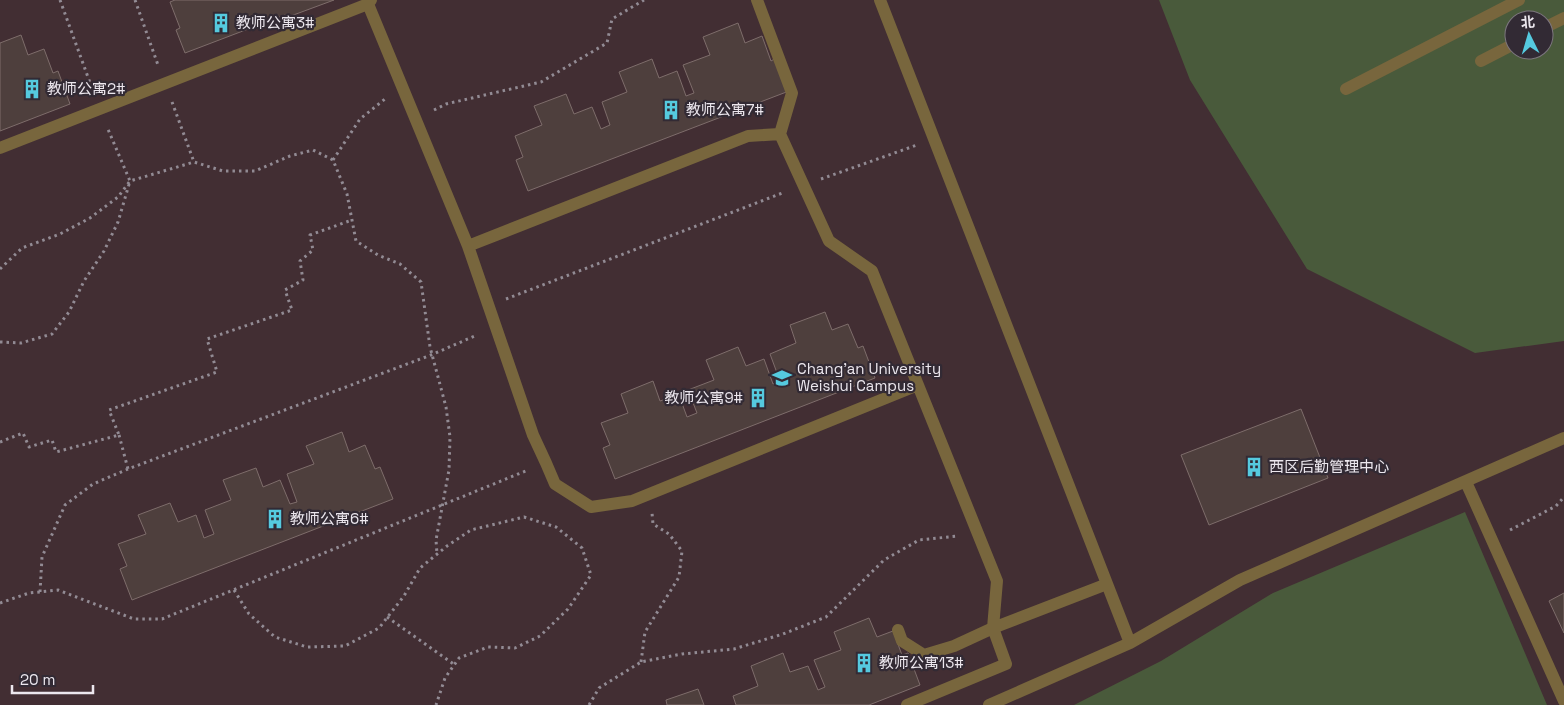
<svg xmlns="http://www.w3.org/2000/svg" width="1564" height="705" viewBox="0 0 1564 705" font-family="'Space Grotesk','Noto Sans SC',sans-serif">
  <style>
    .education { fill: #422e33; fill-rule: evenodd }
    .green { fill: #495a3b; fill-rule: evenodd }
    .building { fill: #4e3f3d; stroke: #7e6d6b }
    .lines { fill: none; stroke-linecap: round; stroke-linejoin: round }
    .path { stroke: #928b94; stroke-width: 3; stroke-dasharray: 2.5 4; stroke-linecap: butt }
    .lane { stroke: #78663d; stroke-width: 12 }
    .street { stroke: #78663d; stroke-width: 12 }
    .labels { text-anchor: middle; stroke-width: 4.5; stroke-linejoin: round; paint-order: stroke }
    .poi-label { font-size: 15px; fill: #ece7ee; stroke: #322a34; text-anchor: start }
  </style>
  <rect width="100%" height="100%" fill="#322a34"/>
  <path class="education" d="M 0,0 L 1564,0 L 1564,705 L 0,705 ZM 1514,20 L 1544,20 L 1544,50 L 1514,50 Z"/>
  <path class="green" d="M 1159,0 L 1564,0 L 1564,341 L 1475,353 L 1307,269 L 1190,80 ZM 1514,20 L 1544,20 L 1544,50 L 1514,50 Z
    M 1465,512 L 1547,705 L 1074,705 L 1161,661 L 1273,593 Z"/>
  <path class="building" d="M 175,0 L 334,0 L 288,17 L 285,15 L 185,53 L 176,30 L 180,28 L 170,2 Z
    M 738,23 L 745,43 L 762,36 L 771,61 L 776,58 L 789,91 L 528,191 L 516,160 L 523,157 L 515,136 L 542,125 L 534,106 L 566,94 L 574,114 L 592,107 L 601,129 L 610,125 L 602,102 L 627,92 L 619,72 L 652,59 L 659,78 L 677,71 L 686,96 L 694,93 L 683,65 L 710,55 L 703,37 Z
    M 21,35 L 28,55 L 44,49 L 53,73 L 58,71 L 70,104 L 0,131 L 0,43 Z
    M 825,312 L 832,330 L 848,324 L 858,348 L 863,346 L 875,378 L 615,479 L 603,448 L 610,445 L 601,423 L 628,413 L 621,394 L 653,381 L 660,401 L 679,395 L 687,417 L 697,413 L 688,390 L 714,380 L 706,360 L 738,347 L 746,366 L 764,359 L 773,384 L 780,381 L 770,354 L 796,343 L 790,325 Z
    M 1301,409 L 1328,478 L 1209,525 L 1181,455 Z
    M 342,432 L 349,452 L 365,445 L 375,469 L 380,467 L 393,499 L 132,600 L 120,569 L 127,566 L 118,544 L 146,534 L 138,515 L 170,503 L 178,522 L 196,515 L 204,538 L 214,534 L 205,510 L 231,500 L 223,480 L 256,468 L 263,487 L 280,480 L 290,504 L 297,502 L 287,474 L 314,464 L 306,446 Z
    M 1564,593 L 1564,633 L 1549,601 Z
    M 869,618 L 877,637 L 893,631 L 902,655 L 908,653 L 920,685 L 869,705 L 736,705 L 733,696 L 758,686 L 751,666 L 783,653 L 790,672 L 808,666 L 818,690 L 825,687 L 814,660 L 841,650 L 834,632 Z
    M 698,689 L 704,705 L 667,705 L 666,700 Z"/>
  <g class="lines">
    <path class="path" d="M 60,0 L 93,91
      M 135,0 L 158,65
      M 172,102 L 194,162
      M 434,110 L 446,104 L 541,82 L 607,43 L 612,19 L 644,0
      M 333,160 L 360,119 L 385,99
      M 821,179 L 917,145
      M 0,269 L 22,248 L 60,234 L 90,218 L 118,197 L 130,181 L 194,162 L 223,171 L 255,171 L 290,156 L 313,150 L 333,160 L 347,194 L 356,241 L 378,255 L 400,264 L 421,282 L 430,347 L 446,407 L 450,437 L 449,470 L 436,540 L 437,554
      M 506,299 L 785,192
      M 0,342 L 21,343 L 52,334 L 69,312 L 84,281 L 104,251 L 118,222 L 130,181 L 107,127
      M 119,435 L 128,469
      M 0,442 L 23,433 L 29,447 L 52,440 L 56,452 L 119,435 L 109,410 L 217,372 L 207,339 L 292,310 L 285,290 L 303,280 L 300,261 L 313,250 L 310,235 L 352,220
      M 1510,530 L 1556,506 L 1564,497
      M 234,590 L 249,614 L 275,637 L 307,647 L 345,646 L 379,628 L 404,596 L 420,568 L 447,546 L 471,530 L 524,517 L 556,527 L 582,548 L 591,575 L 568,609 L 540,636 L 515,648 L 488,647 L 459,658 L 445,678 L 436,705
      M 40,592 L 42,557 L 65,505 L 93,484 L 128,469 L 431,355 L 477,335
      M 0,603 L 29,593 L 58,590 L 134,619 L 162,619 L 528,470
      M 387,617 L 455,665
      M 641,662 L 645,632 L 679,577 L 682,551 L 669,534 L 653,524 L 652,513
      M 589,705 L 599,688 L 641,662 L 682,654 L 734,649 L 783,634 L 826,617 L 884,560 L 919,540 L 958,536"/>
    <path class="lane" d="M 1346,89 L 1519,0"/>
    <path class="street" d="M 371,0 L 368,4 L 468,246 L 533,435 L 546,463 L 555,484 L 591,507 L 632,501 L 918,385
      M 757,0 L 792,93 L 780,134 L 829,241 L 872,271 L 997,581 L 993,628 L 1006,664 L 907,705
      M 880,0 L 1130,643
      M 1544,28 L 1564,18
      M 1481,61 L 1514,44
      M 0,148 L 368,4
      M 468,246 L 748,136 L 780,134
      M 1466,482 L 1564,701
      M 898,630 L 902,641 L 924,655 L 954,646 L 993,628 L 1107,584
      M 989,705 L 1130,643 L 1240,580 L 1564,438"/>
  </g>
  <defs>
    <symbol id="building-bare" viewBox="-9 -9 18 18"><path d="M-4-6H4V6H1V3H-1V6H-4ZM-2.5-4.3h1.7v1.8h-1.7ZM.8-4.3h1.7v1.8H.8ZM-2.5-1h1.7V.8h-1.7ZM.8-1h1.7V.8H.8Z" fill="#55cadf" stroke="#322a34" stroke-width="2.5" paint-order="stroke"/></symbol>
    <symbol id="university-bare" viewBox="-9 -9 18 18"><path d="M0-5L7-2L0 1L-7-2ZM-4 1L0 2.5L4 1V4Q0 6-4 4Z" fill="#55cadf" stroke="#322a34" stroke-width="2.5" paint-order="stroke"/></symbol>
  </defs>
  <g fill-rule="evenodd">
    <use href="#building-bare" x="207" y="9" width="28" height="28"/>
    <use href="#building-bare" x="18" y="75" width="28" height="28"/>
    <use href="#building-bare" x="657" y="96" width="28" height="28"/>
    <use href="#university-bare" x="768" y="364" width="28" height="28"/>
    <use href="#building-bare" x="744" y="384" width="28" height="28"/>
    <use href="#building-bare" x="1240" y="453" width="28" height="28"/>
    <use href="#building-bare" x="261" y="505" width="28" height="28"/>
    <use href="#building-bare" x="850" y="649" width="28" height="28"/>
  </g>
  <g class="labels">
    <g class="poi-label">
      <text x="236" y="28">教师公寓3#</text>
      <text x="47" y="94">教师公寓2#</text>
      <text x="686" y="115">教师公寓7#</text>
      <text x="797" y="374">Chang'an University<tspan x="797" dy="17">Weishui Campus</tspan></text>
      <text x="743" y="403" text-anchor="end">教师公寓9#</text>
      <text x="1269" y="472">西区后勤管理中心</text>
      <text x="290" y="524">教师公寓6#</text>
      <text x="879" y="668">教师公寓13#</text>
    </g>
  </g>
  <g transform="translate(1529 35) rotate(355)"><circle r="24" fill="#322a34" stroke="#7c767e"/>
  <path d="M0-4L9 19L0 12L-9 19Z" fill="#55cadf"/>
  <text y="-8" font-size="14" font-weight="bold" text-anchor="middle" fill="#ece7ee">北</text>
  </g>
  <path d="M12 685v8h81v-8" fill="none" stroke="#ece7ee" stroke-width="2.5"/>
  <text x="20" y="685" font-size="15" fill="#ece7ee" stroke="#322a34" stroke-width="4" paint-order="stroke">20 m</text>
</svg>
